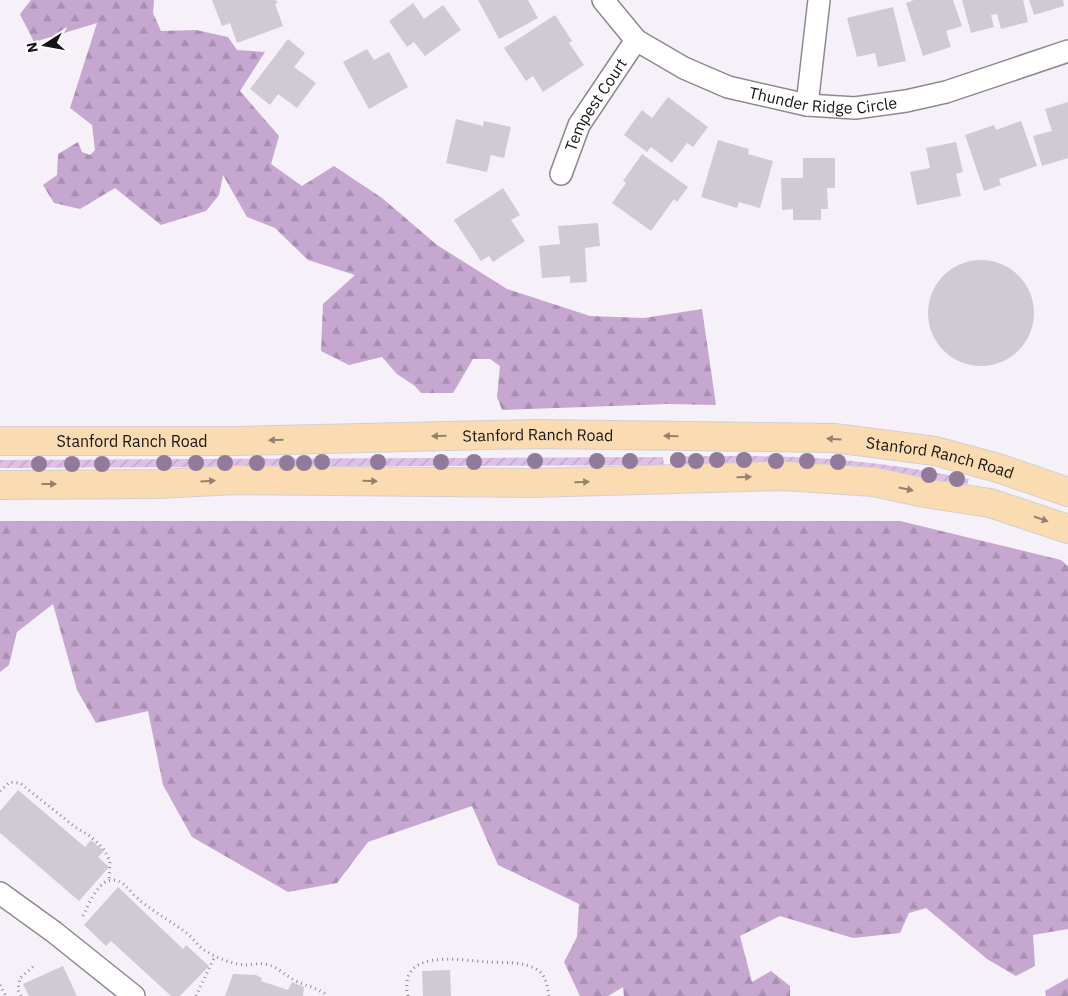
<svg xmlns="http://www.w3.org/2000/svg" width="1068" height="996" viewBox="0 0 1068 996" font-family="'IBM Plex Sans',sans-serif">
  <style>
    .forest { fill: url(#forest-firs) }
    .garden { fill: url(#garden-furrows) }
    .building { fill: #d0cbd3 }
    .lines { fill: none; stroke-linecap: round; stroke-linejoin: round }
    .minor-casing { stroke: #8e8890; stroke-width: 24 }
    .major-casing { stroke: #d1d0d1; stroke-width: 30 }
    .path { stroke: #908c91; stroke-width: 3; stroke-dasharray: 1 4; stroke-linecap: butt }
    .minor { stroke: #fff; stroke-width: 21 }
    .major { stroke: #fbdbb1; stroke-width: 28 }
    .tree { fill: #927b9a }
    .oneway { fill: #94826c }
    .labels { text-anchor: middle; stroke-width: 4.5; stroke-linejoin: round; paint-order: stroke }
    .street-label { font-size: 16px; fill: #171517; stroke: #fff }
  </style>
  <defs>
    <pattern id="forest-firs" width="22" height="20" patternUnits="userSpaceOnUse" patternTransform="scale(1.25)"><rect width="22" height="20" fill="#c5a7d0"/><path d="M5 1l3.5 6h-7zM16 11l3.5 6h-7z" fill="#a88fb2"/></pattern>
    <pattern id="garden-furrows" width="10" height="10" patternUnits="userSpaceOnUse" patternTransform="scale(1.25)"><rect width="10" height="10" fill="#ddbfe8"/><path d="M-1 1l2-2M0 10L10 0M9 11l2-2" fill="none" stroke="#bda3c6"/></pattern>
  </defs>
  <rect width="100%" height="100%" fill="#f6f0f8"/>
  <path class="forest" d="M 31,0 L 154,0 L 153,13 L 161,31 L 196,30 L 228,37 L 237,50 L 265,52 L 240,91 L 279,136 L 271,164 L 302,186 L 334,166 L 382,198 L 437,245 L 507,289 L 590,316 L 644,318 L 702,309 L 716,405 L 668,404 L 502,410 L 497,397 L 500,366 L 490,359 L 473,359 L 453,393 L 421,393 L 415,386 L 397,374 L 382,357 L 349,365 L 321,351 L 323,304 L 355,275 L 308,260 L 275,228 L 247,217 L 223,175 L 219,195 L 206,211 L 161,225 L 115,188 L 80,209 L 54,203 L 43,185 L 57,175 L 58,154 L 78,142 L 82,152 L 90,155 L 95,150 L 92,125 L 70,108 L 97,23 L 34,42 L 20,14 Z
    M 0,521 L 900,521 L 1061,560 L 1068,566 L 1068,929 L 1033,935 L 1035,966 L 1016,976 L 987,959 L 926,908 L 909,913 L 900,933 L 853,938 L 780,916 L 740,936 L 752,982 L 771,971 L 790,986 L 790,996 L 624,996 L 623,987 L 608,996 L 580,996 L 564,962 L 577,937 L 579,904 L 498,865 L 472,806 L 368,842 L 337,883 L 288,892 L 192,837 L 163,785 L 148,711 L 96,723 L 77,690 L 53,604 L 17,632 L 9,665 L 0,672 Z
    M 1068,978 L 1068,996 L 1046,996 L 1045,991 Z"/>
  <path class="garden" d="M 670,456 C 711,457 751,455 792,457 C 852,459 911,467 969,479 L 967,484 L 935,480 L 880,471 L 753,464 L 670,464 Z
    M 663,457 L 664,465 L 0,468 L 0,460 Z"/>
  <path class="building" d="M 212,0 L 276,0 L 278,3 L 275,4 L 283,26 L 237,43 L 230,23 L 222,26 Z
    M 478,0 L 528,0 L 538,18 L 499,39 Z
    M 914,0 L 953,0 L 962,26 L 946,31 L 951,47 L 923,56 L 906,3 Z
    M 962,0 L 1023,0 L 1028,22 L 1001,29 L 997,14 L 991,15 L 994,27 L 971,33 Z
    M 1029,0 L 1063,0 L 1064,6 L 1034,15 Z
    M 413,3 L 424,19 L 443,5 L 461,30 L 425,56 L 414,42 L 407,47 L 389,21 Z
    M 893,7 L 906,61 L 878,67 L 875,53 L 857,57 L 847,18 Z
    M 555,15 L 572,41 L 569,43 L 584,65 L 543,92 L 533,76 L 526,81 L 504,48 Z
    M 288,39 L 305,53 L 294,67 L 316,83 L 297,108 L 278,94 L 270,105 L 250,89 Z
    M 367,49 L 374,60 L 389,52 L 408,87 L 369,109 L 343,62 Z
    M 668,97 L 708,127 L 693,147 L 687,143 L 672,163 L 651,147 L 647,152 L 624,135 L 642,110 L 652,118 Z
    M 1068,102 L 1068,158 L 1042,166 L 1033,136 L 1052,131 L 1045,109 Z
    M 456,119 L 483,126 L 484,121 L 511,127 L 504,158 L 491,155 L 487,172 L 446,163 Z
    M 1021,121 L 1037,166 L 999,179 L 1001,185 L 984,191 L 965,135 L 994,125 L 996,130 Z
    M 718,140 L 749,149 L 748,154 L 773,161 L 760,208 L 739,202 L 737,208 L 701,197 Z
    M 956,142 L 963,172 L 956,174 L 961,196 L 917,205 L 910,172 L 930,168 L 926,148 Z
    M 642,154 L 688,187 L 677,202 L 674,199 L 651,231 L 612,203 L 626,183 L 623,181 Z
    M 803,158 L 835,158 L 835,188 L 827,188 L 828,209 L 821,209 L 821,220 L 793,220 L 793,209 L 782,210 L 781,178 L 803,178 Z
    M 503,188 L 520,215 L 511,220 L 525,241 L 493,262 L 489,256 L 481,261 L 454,220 Z
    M 598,223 L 600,246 L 585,248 L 587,282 L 570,283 L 570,276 L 542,278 L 539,246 L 560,244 L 558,226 Z
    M928 313a53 53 0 1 1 106 0a53 53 0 1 1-106 0Z
    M 18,790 L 85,847 L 91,840 L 104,851 L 98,857 L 109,867 L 79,901 L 0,833 L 0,811 Z
    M 118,887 L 183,949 L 186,945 L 209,966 L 180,996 L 171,996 L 111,941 L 106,946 L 84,925 Z
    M 63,966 L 77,996 L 29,996 L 23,984 Z
    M 450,970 L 451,996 L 423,996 L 422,971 Z
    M 233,974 L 256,975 L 262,978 L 261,981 L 288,990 L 292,982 L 304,987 L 303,996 L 225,996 Z"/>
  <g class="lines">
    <defs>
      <g id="minor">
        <path id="s1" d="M 603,0 L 636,40 L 684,68 L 728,87 L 807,105 L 855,108 L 906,101 L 946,92 L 1068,51"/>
        <path d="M 807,105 L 819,0"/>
        <path id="s2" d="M 561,174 L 579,125 L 636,40"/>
        <path d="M 0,893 L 54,932 L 134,996"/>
      </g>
      <g id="major">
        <path id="s3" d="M 0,441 L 238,441 L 535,434 L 834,438 L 935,451 L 998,468 L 1068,492"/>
        <path d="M 0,485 L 159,484 L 236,480 L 533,483 L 784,476 L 874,482 L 925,493 L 990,503 L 1068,529"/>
      </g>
    </defs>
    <use href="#minor" class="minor-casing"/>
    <use href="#major" class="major-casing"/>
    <path class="path" d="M 0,791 L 10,782 L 20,783 L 75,827 L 90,836 L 103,848 L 110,861 L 109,880
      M 83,916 C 88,905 99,879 113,880 C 124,881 127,888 134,895 C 151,911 172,921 190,936 C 195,940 199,948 206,951 C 217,958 232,964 245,965 C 251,965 258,963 264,964 C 275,965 282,973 291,978 C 303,986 317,987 328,996
      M 0,985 L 6,996
      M 21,996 L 18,990 L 20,978 L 35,965
      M 196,996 L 215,956
      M 408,996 C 397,948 460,960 487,962 C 502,963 523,961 536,969 C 546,974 547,986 549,996"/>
    <use href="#minor" class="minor"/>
    <use href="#major" class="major"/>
  </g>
  <g class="tree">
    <circle cx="678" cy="460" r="8"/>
    <circle cx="717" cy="460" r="8"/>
    <circle cx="744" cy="460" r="8"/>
    <circle cx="535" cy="461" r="8"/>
    <circle cx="597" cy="461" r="8"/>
    <circle cx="630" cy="461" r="8"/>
    <circle cx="696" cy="461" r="8"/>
    <circle cx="776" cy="461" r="8"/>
    <circle cx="807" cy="461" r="8"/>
    <circle cx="322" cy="462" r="8"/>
    <circle cx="378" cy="462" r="8"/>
    <circle cx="441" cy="462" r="8"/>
    <circle cx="474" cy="462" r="8"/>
    <circle cx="838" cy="462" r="8"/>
    <circle cx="164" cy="463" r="8"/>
    <circle cx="196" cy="463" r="8"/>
    <circle cx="225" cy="463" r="8"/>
    <circle cx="257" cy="463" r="8"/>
    <circle cx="287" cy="463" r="8"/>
    <circle cx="304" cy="463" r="8"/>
    <circle cx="39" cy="464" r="8"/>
    <circle cx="72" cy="464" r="8"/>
    <circle cx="102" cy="464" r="8"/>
    <circle cx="929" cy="475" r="8"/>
    <circle cx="957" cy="479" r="8"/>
  </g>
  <defs><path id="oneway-solid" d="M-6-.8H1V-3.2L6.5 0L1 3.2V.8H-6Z" transform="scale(1.25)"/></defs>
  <g class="oneway">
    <use href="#oneway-solid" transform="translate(439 436) rotate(179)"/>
    <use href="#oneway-solid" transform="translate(671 436) rotate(-179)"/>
    <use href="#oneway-solid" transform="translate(834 439) rotate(-176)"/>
    <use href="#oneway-solid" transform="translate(276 440) rotate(179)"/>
    <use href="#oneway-solid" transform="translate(744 477) rotate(-2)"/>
    <use href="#oneway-solid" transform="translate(208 481) rotate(-3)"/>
    <use href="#oneway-solid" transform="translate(370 481) rotate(1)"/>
    <use href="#oneway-solid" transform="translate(582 482) rotate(-2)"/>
    <use href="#oneway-solid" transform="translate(49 484)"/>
    <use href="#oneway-solid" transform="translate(906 489) rotate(12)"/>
    <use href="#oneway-solid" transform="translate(1041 519) rotate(19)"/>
  </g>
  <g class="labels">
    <g class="street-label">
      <text dy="6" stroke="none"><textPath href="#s1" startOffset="252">Thunder Ridge Circle</textPath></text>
      <text dy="6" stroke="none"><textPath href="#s2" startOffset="78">Tempest Court</textPath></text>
      <text dy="6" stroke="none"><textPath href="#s3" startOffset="538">Stanford Ranch Road</textPath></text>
      <text dy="6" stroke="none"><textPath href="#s3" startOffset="132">Stanford Ranch Road</textPath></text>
      <text dy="6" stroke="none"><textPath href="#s3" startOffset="942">Stanford Ranch Road</textPath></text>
    </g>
  </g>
  <g transform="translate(45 45) rotate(259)" stroke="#ffffff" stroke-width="4" paint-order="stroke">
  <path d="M0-4L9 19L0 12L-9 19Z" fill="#171517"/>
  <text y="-8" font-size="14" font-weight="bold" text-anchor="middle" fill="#171517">N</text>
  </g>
</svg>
